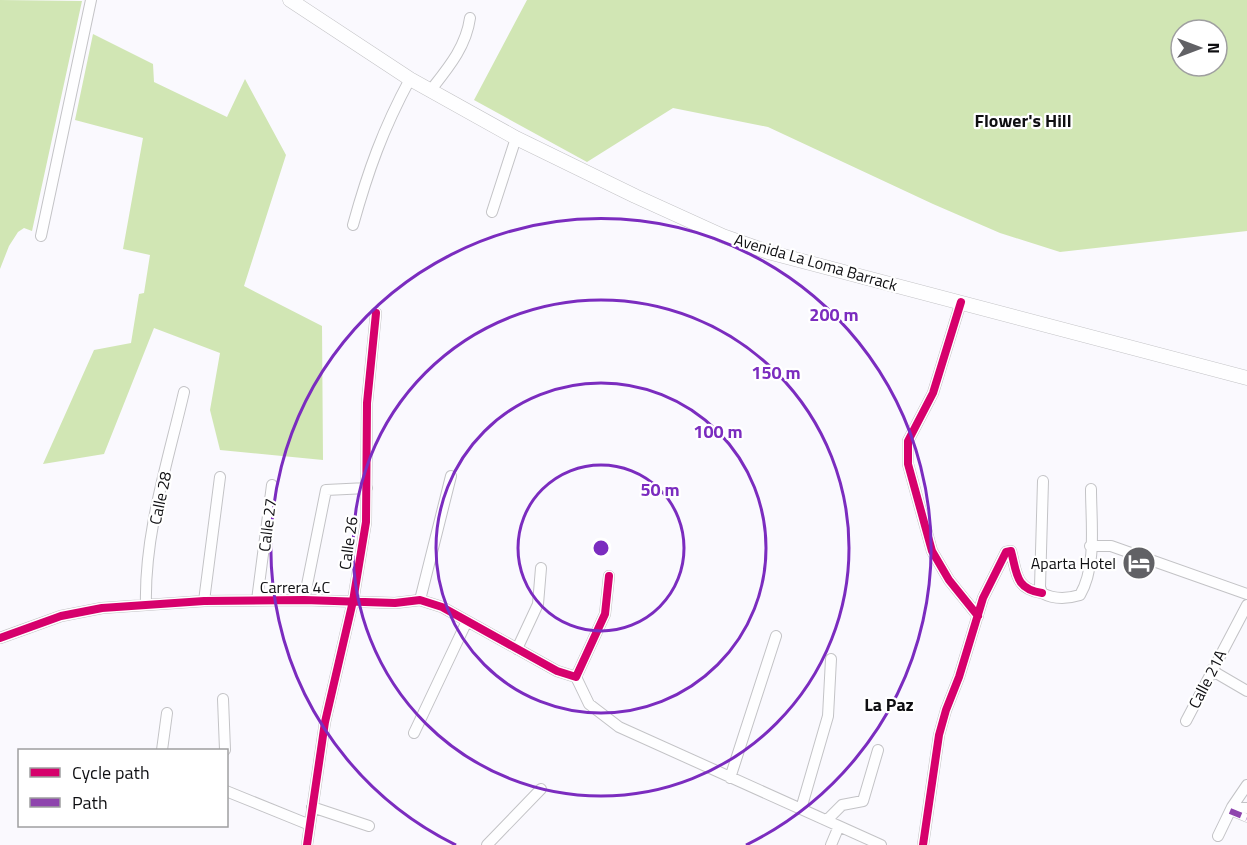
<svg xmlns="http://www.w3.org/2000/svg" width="1247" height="845" viewBox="0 0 1247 845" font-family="'Titillium Web',sans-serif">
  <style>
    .forest { fill: #d1e6b4; fill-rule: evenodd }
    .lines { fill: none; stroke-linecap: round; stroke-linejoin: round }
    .pedestrian-casing { stroke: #c3c3c6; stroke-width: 9 }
    .minor-casing { stroke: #c3c3c6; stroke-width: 12 }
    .secondary-casing { stroke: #c3c3c6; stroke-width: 15 }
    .pedestrian { stroke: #fefeff; stroke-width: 8 }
    .minor { stroke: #fefeff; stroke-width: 10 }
    .secondary { stroke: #fefeff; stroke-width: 14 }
    .quiet { stroke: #8e44ad; stroke-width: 6; stroke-dasharray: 12 6; stroke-linecap: butt }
    .cycleway-casing { stroke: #fff; stroke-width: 11 }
    .cycleway { stroke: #d6006c; stroke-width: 8 }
    .ring { fill: none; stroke: #7b2cbf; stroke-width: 3 }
    .labels { text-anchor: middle; stroke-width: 4.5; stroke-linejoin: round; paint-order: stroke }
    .street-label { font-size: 16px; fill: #0f0f12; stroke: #fff }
    .poi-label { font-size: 16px; fill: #0f0f12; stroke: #fff; text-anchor: end }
    .neighbourhood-label { font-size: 18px; font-weight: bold; fill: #0f0f12; stroke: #fff }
    .centre { fill: #7b2cbf; stroke: #fff; stroke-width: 3 }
    .ring-label { font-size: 18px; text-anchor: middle; font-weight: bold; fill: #7b2cbf; stroke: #fff; stroke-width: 4.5; stroke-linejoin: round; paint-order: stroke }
  </style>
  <rect width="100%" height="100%" fill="#faf9fe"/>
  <path class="forest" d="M 0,0 L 82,1 L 32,231 L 24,228 L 18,232 L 9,246 L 0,269 Z
    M 527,0 L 1247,0 L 1247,231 L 1060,252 L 1000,233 L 933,204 L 768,127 L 673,108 L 587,162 L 474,100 ZM 1181,30 L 1217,30 L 1217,66 L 1181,66 Z
    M 93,34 L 153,64 L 154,82 L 227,117 L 245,79 L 286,155 L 244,286 L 322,326 L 323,460 L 220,450 L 210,410 L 220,353 L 154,328 L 104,454 L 43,464 L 94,350 L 131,343 L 139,294 L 144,293 L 150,255 L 123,249 L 143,138 L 75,120 Z"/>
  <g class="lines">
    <defs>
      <path id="pedestrian" d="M 1230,811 L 1247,818"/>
      <path id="minor" d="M 430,91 C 448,68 466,47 470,18
        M 492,212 L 516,138
        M 353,225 C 368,171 383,129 410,79
        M 41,236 L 91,0
        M 961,302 L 933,393 L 908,441 L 908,464 L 932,551 L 949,580 L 978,616
        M 1043,481 L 1040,587 L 1042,593 C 1055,600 1067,599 1080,595 C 1097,566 1091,522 1091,489
        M 1090,546 L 1111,546 L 1247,594
        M 257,600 L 272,485
        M 304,600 L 326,490 L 367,488
        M 420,600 L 451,476
        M 204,601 L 220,477
        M 146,605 C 144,534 168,461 184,392
        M 0,638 L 61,616 L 102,608 L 204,601 L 304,600 L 395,603 L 420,600 L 442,607 L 557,671 L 576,677 L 605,614 L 609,576
        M 517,649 L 538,604 L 541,568
        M 1211,670 L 1247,691
        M 576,677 L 589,704 L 619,727 L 881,845
        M 223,699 L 225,750
        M 1186,721 L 1247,605
        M 414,733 L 467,621
        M 162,750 L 167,713
        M 730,778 L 776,636
        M 226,791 L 310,825
        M 312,807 L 369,826
        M 1232,807 L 1247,808
        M 801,809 L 828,716 L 831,659
        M 827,820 L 842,805 L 863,801 L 878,750
        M 1218,836 L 1232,807 L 1247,785
        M 307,845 L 325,722 L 353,601 L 366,522 L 367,403 L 376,313
        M 487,845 L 541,789
        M 831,845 L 839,826
        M 923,845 L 939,735 L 946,710 L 959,677 L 983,598 L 1006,552 L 1011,551 C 1017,573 1015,589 1042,593"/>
      <path id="secondary" d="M 290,0 L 410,79 L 516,138 L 635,196 L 723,236 L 768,252 L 1247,378"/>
    </defs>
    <use href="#pedestrian" class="pedestrian-casing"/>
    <use href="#minor" class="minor-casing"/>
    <use href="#secondary" class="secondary-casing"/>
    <use href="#pedestrian" class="pedestrian"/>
    <use href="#minor" class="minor"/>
    <use href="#secondary" class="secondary"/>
    <path class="quiet" d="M 1230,811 L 1247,818"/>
    <defs>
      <path id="cycleway" d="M 961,302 L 933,393 L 908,441 L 908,464 L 932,551 L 949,580 L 978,616
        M 0,638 L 61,616 L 102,608 L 204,601 L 304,600 L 395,603 L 420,600 L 442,607 L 557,671 L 576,677 L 605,614 L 609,576
        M 307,845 L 325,722 L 353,601 L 366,522 L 367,403 L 376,313
        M 923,845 L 939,735 L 946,710 L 959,677 L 983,598 L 1006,552 L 1011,551 C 1017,573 1015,589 1042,593"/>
    </defs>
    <use href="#cycleway" class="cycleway-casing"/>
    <use href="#cycleway" class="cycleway"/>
  </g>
  <g class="ring">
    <circle cx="601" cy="548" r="83"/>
    <circle cx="601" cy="548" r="165"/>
    <circle cx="601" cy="548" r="248"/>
    <path d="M456 845A330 330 0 1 1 746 845"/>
  </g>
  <defs>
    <symbol id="hotel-disc" viewBox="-11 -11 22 22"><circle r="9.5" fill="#616165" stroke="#fff"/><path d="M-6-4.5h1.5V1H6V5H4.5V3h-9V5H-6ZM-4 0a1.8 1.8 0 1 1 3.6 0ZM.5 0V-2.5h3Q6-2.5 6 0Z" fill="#fff"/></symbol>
  </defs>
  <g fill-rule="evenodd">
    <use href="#hotel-disc" x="1120" y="544" width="38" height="38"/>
  </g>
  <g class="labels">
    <g class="street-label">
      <text transform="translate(816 262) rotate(16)" y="6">Avenida La Loma Barrack</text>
      <text transform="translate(160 498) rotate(-78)" y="6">Calle 28</text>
      <text transform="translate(267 525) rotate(-83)" y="6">Calle 27</text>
      <text transform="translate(348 543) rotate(-82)" y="6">Calle 26</text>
      <text x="295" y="593">Carrera 4C</text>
      <text transform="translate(1207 679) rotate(-63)" y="6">Calle 21A</text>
    </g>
    <g class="poi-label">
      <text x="1116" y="569">Aparta Hotel</text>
    </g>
    <g class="neighbourhood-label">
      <text x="1023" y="127">Flower's Hill</text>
      <text x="889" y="711">La Paz</text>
    </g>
  </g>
  <circle cx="601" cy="548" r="9" class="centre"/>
  <g class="ring-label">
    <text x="834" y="321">200 m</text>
    <text x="776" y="379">150 m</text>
    <text x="718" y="438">100 m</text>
    <text x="660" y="496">50 m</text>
  </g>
  <rect x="18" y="749" width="210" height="78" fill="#ffffff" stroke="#9f9fa0" stroke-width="1.5"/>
  <rect x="30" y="768" width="30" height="9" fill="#d6006c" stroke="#9f9fa0" stroke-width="1.5"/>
  <text x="72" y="779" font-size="18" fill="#0f0f12">Cycle path</text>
  <rect x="30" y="798" width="30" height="9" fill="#8e44ad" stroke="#9f9fa0" stroke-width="1.5"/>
  <text x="72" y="809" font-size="18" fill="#0f0f12">Path</text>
  <g transform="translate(1199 48) rotate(90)"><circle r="28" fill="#ffffff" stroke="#9f9fa0" stroke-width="1.5"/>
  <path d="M0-4.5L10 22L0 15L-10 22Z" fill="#616165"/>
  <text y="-9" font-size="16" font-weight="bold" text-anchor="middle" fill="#0f0f12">N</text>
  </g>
</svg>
